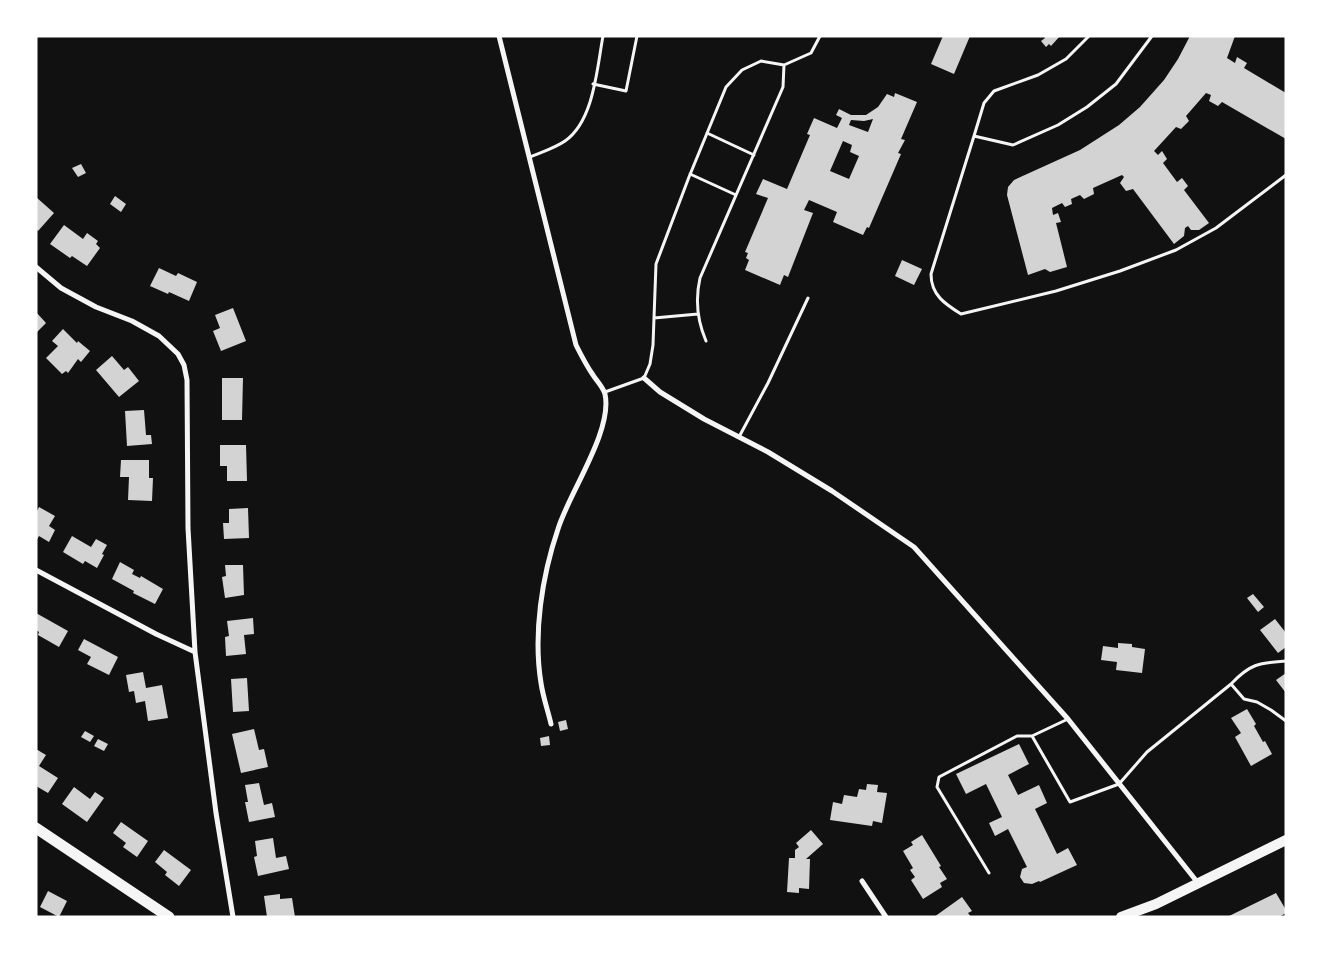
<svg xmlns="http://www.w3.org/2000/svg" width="1322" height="953" viewBox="0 0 1322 953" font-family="Merriweather,serif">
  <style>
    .building { fill: #d3d3d3; fill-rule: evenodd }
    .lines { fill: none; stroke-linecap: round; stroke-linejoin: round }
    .service { stroke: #f5f5f5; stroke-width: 3 }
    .minor { stroke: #f5f5f5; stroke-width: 5 }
    .secondary { stroke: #f5f5f5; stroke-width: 10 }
    .primary { stroke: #f5f5f5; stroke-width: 11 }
  </style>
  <rect width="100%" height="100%" fill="#111"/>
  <path class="building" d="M 943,36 L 970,36 L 954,74 L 931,64 Z
    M 1044,36 L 1060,36 L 1051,46 L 1049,44 L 1046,47 L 1041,41 L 1045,38 Z
    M 1190,36 L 1235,36 L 1227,58 L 1235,63 L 1237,57 L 1247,63 L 1244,68 L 1286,93 L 1286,139 L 1222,102 L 1218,106 L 1209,101 L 1211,95 L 1206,93 L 1186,116 L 1189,121 L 1181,129 L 1176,127 L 1154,151 L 1158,155 L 1162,151 L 1167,159 L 1163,163 L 1177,182 L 1182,178 L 1188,186 L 1184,190 L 1209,223 L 1199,230 L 1191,230 L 1188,226 L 1185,228 L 1184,236 L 1174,244 L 1133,189 L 1126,191 L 1120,183 L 1124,177 L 1122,175 L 1093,188 L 1094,194 L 1084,199 L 1080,195 L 1071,199 L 1072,204 L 1065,207 L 1062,203 L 1052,208 L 1053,215 L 1058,213 L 1061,222 L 1056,223 L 1067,267 L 1050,272 L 1045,269 L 1028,275 L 1007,195 L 1008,187 L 1014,180 L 1080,150 L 1119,125 L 1140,107 L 1164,80 L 1178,59 Z
    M 895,93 L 917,102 L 901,139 L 905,140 L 898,153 L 901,154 L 869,228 L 867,227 L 863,235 L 833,222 L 837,212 L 809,200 L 804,210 L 813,213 L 788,277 L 784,275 L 780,285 L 745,270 L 749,260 L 746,258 L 748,253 L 745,252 L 768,198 L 756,194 L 763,179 L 787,189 L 810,135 L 807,134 L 814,118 L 837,128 L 842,118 L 836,115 L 839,109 L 851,115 L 866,115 L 878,107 L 887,94 L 894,97 ZM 873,119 L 868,132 L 849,125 L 851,120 L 864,121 ZM 843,141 L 852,145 L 850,152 L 859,156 L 849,179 L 830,171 Z
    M 81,164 L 86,173 L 78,177 L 72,168 Z
    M 115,196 L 126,204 L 121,212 L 110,204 Z
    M 36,197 L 54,213 L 38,231 L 36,229 Z
    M 64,225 L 83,239 L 87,233 L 98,241 L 96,244 L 100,248 L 87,266 L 72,256 L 70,258 L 50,244 Z
    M 902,260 L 922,269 L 914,285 L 895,276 Z
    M 159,268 L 176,276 L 178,273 L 197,282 L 189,301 L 169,292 L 168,294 L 150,286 Z
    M 233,308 L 246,341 L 221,351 L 213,331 L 220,328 L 215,315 Z
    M 36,312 L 46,323 L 36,333 Z
    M 63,329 L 77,343 L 78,341 L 90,351 L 81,362 L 78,359 L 68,373 L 66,371 L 62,374 L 46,358 L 58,346 L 52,341 Z
    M 112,356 L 124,370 L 128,367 L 139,381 L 119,397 L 96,370 Z
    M 222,378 L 243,378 L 242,420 L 222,420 Z
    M 144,410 L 146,435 L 151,435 L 152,444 L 127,446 L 125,411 Z
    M 220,445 L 246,445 L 247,481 L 227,481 L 227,466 L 220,466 Z
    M 121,460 L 149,460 L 149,478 L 153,478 L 152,501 L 128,500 L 129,477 L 120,477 Z
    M 39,507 L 55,516 L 49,526 L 55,530 L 49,542 L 39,536 L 36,541 L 36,513 Z
    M 248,508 L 249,538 L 224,539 L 223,523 L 229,523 L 229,509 Z
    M 72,536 L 91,547 L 96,539 L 107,545 L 102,554 L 104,555 L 97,568 L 85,561 L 83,564 L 63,552 Z
    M 120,562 L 134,570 L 132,574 L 140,578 L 141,576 L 163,589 L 155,604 L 133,593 L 134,591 L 112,579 Z
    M 225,565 L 243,565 L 244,595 L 225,598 L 222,577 L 226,576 Z
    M 1253,594 L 1264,607 L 1258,612 L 1247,598 Z
    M 36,613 L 68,631 L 59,647 L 38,635 L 39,632 L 36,630 Z
    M 253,618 L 254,634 L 244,635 L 246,654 L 226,656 L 225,637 L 229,636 L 227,621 Z
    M 1275,619 L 1286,633 L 1286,647 L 1278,653 L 1260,630 Z
    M 84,639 L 118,657 L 109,675 L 87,664 L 91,657 L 78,650 Z
    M 1118,643 L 1132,644 L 1132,647 L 1145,649 L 1142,673 L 1116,670 L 1117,662 L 1101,660 L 1103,646 L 1118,648 Z
    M 143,672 L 146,688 L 162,685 L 168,718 L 148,721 L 145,701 L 136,703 L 134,691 L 129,692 L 126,675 Z
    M 1286,673 L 1286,693 L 1276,680 Z
    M 247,678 L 249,711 L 233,712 L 231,679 Z
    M 1247,709 L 1256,724 L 1254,726 L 1263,742 L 1265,741 L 1272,754 L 1251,766 L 1235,737 L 1241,733 L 1231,718 Z
    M 566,720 L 568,729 L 560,731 L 558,722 Z
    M 254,729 L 259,750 L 264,749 L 268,767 L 241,773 L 232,734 Z
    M 85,731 L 94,736 L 90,742 L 81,737 Z
    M 549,736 L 550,745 L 541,746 L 540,738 Z
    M 98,739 L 108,744 L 104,751 L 94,746 Z
    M 1019,744 L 1029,764 L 1008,775 L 1018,795 L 1039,785 L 1047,803 L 1035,809 L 1057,854 L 1068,848 L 1077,865 L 1040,882 L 1039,881 L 1032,884 L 1024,883 L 1020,877 L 1022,869 L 1027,867 L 1008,829 L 995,836 L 989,823 L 1002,817 L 986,784 L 966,794 L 956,774 Z
    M 36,749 L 46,755 L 39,766 L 58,778 L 48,793 L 36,786 Z
    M 259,783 L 264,805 L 272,803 L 275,817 L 249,822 L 245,802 L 248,802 L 245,785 Z
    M 867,784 L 878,785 L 877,792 L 887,793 L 882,823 L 873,821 L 872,826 L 830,820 L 833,802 L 842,804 L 844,795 L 857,797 L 859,789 L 866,790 Z
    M 74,787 L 90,799 L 95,792 L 104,798 L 87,822 L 62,804 Z
    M 121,822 L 148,841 L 137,857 L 123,847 L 126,843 L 113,833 Z
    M 811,830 L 823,844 L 806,859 L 810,859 L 809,889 L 799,888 L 799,893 L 787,892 L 789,858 L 795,858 L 795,850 L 799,847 L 796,843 Z
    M 922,835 L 941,866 L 939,867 L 947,879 L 940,883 L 942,887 L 923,899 L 911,880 L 915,877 L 910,870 L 913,868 L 903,851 L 913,845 L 911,842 Z
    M 273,838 L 276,858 L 286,856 L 289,869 L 258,876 L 254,857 L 257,856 L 255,841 Z
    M 164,850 L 191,870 L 179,886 L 165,875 L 167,872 L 155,862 Z
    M 48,891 L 67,901 L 59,917 L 40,907 Z
    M 1276,893 L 1286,910 L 1286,913 L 1279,917 L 1227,917 Z
    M 280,894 L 280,899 L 292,898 L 295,917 L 267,917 L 264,896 Z
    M 962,897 L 972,911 L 968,913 L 971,917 L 934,917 Z"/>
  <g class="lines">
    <path class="service" d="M 1152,36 L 1116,84 L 1087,107 L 1058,125 L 1013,145 L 974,136 L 931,274 C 931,295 945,304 961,314 L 1056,291 L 1120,271 L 1176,250 L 1216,228 L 1286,175
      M 593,84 L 626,91 L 637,36
      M 707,133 L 754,155
      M 974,136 L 984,103 L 994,91 L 1038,75 L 1066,59 L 1089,36
      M 530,157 C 542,152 555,148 565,141 C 594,121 597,68 603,36
      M 690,174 L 736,195
      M 654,318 L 698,314
      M 706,341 C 697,320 695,300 700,278 L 783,87 L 784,65
      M 605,392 L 644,378 L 650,364 L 653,345 L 656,264 L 689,177 L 726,87 L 742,70 L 761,61 L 784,65 L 811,53 L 820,36
      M 739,437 L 768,383 L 808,298
      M 1231,684 C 1250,664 1258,663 1286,661
      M 1068,719 L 1032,736 L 1070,802 L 1119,784 L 1147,752 L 1231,684 L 1244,699 L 1257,702 L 1271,710 L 1286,721
      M 989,873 L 937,787 L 939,777 L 1017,736 L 1032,736"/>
    <path class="minor" d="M 499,36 L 576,345 C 581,355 586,365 593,375 C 596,380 603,387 605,394 C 613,431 569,493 558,529 C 542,576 533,634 541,683 C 543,697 548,711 551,724
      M 36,267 L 61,288 L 96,307 L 132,321 L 159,336 L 178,354 L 184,365 L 187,380 L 188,528 L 195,652 L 216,813 L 233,917
      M 644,378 L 660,392 L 704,419 L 768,452 L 832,491 L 914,547 L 1068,719 L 1198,883
      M 36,570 L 156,634 L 195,652
      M 862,881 L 886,917"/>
    <path class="secondary" d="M 1121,917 L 1156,904 L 1286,840"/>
    <path class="primary" d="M 36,828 L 169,917"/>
  </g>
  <rect width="1322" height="953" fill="none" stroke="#ffffff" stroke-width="75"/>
</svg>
